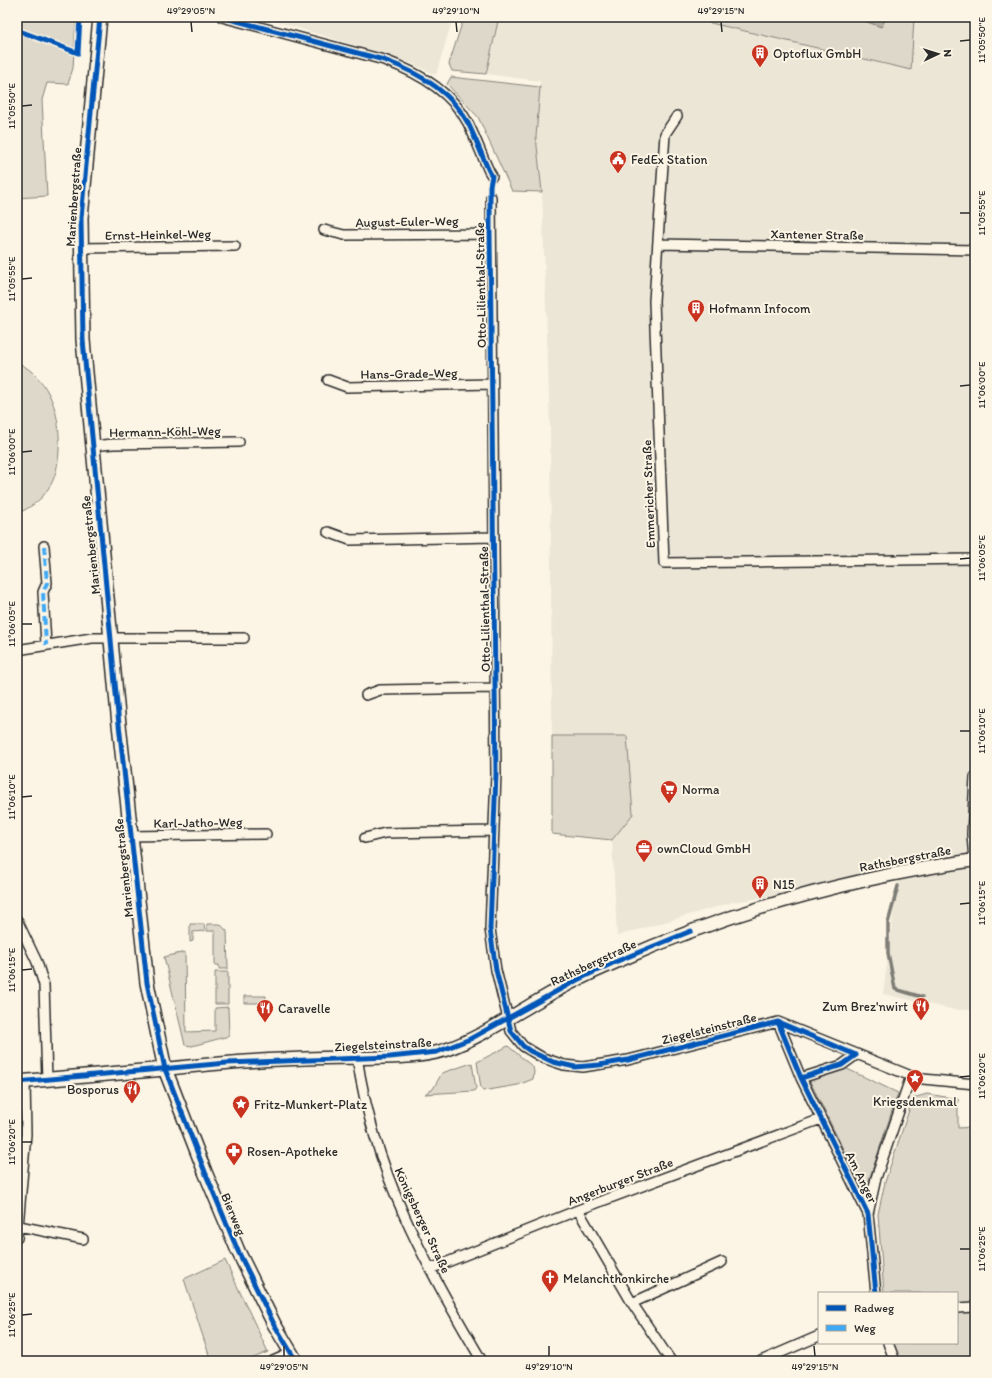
<svg xmlns="http://www.w3.org/2000/svg" width="992" height="1378" viewBox="0 0 992 1378" font-family="Itim,sans-serif">
  <style>
    .built { fill: #ece6d7 }
    .green { fill: #ded8ca; stroke: #84827a }
    .water { fill: #b4b0a5; stroke: #7d7b74 }
    .lines { fill: none; stroke-linecap: round; stroke-linejoin: round }
    .stream { stroke: #7d7b74; stroke-width: 3.5 }
    .minor-casing { stroke: #2b2b2b; stroke-width: 12 }
    .tertiary-casing { stroke: #2b2b2b; stroke-width: 15 }
    .secondary-casing { stroke: #2b2b2b; stroke-width: 16 }
    .minor { stroke: #fcf5e5; stroke-width: 9 }
    .tertiary { stroke: #fcf5e5; stroke-width: 12 }
    .secondary { stroke: #fcf5e5; stroke-width: 13 }
    .quiet { stroke: #3fa9f5; stroke-width: 4; stroke-dasharray: 8 4; stroke-linecap: butt }
    .cycleway-casing { stroke: #fcf5e5; stroke-width: 8 }
    .cycleway { stroke: #0057b8; stroke-width: 5 }
    .ticks { fill: none; stroke: #2b2b2b; stroke-width: 1.5 }
    .labels { text-anchor: middle; stroke-width: 4; stroke-linejoin: round; paint-order: stroke }
    .poi-label { font-size: 13px; fill: #2b2b2b; stroke: #fcf5e5; text-anchor: start }
    .street-label { font-size: 13px; fill: #2b2b2b; stroke: #fcf5e5 }
    .neatline { fill: none; stroke: #2b2b2b; stroke-width: 1.5 }
    .ticks-label { font-size: 10px; text-anchor: middle; fill: #2b2b2b }
  </style>
  <rect width="100%" height="100%" fill="#fcf5e5"/>
  <filter id="ink" filterUnits="userSpaceOnUse"><feTurbulence type="fractalNoise" baseFrequency=".025" numOctaves="2"/><feDisplacementMap in="SourceGraphic" scale="8" xChannelSelector="R" yChannelSelector="G"/><feConvolveMatrix kernelMatrix="1 2 1 2 8 2 1 2 1" color-interpolation-filters="sRGB"/></filter>
  <g filter="url(#ink)">
    <path class="built" d="M 261,17 L 453,17 L 436,75 L 413,64 L 384,54 Z
      M 499,17 L 685,17 L 910,70 L 914,17 L 975,17 L 975,1010 L 955,1010 L 883,994 L 898,878 L 733,902 L 617,936 L 612,840 L 633,814 L 627,737 L 552,736 L 550,425 L 542,192 L 536,137 L 540,81 L 486,74 Z"/>
    <path class="green" d="M 17,17 L 76,17 L 73,68 L 68,84 L 47,83 L 42,100 L 47,196 L 17,198 Z
      M 464,17 L 499,17 L 486,74 L 452,71 L 449,64 Z
      M 685,17 L 854,17 L 881,26 L 887,17 L 914,17 L 911,70 Z
      M 451,77 L 540,87 L 536,137 L 542,192 L 512,191 L 478,117 L 447,84 Z
      M 17,362 C 51,379 61,416 59,451 C 58,464 56,478 48,489 C 41,501 29,508 17,514 Z
      M 552,736 L 627,736 L 633,814 L 612,840 L 552,834 Z
      M 190,924 L 204,924 L 205,931 L 193,932 L 193,941 L 190,942 Z
      M 207,924 L 220,924 L 227,931 L 228,969 L 219,969 L 219,965 L 215,965 L 215,931 L 207,931 Z
      M 185,952 L 186,1032 L 215,1031 L 215,1008 L 228,1007 L 229,1036 L 192,1046 L 185,1045 L 164,957 Z
      M 215,972 L 228,972 L 228,1004 L 215,1004 Z
      M 244,996 L 266,996 L 265,1003 L 244,1003 Z
      M 508,1046 L 533,1067 L 534,1072 L 533,1079 L 518,1085 L 483,1091 L 481,1089 L 477,1062 Z
      M 472,1063 L 476,1088 L 474,1091 L 425,1094 L 433,1089 L 442,1073 Z
      M 843,1067 L 898,1093 L 870,1177 L 866,1196 L 809,1079 Z
      M 927,1094 L 958,1099 L 958,1128 L 974,1127 L 975,1129 L 975,1303 L 957,1304 L 957,1293 L 884,1293 L 878,1214 L 885,1182 L 913,1098 Z
      M 225,1260 L 268,1352 L 246,1361 L 211,1361 L 184,1279 Z
      M 975,1311 L 975,1361 L 900,1361 L 892,1343 L 957,1343 L 957,1313 Z"/>
    <path class="water" d="M 854,17 L 887,17 L 881,27 Z"/>
    <g class="lines">
      <path class="stream" d="M 898,886 L 888,923 L 888,953 L 895,989 L 922,997
        M 973,1148 L 975,1157"/>
      <defs>
        <path id="minor" d="M 222,17 L 384,60 C 417,72 451,91 468,123 C 476,139 482,156 489,171 L 492,176
          M 677,116 L 665,134 L 654,301 L 664,563 L 975,559
          M 491,197 L 496,774 L 490,929 L 496,970 L 511,1031 L 523,1046 L 543,1058 L 564,1065 L 583,1067 L 628,1060 L 778,1022 L 911,1076 L 923,1079 L 975,1084
          M 324,230 L 344,235 L 490,234
          M 658,244 L 975,250
          M 80,248 L 235,246
          M 328,380 L 347,387 L 492,384
          M 91,446 L 113,444 L 239,442
          M 328,532 L 350,540 L 494,537
          M 44,546 L 47,583 L 43,592 L 46,645
          M 17,650 L 92,638 L 244,638
          M 366,695 L 380,690 L 496,688
          M 130,836 L 266,834
          M 365,838 L 385,833 L 494,831
          M 974,860 L 972,834 L 975,777
          M 17,920 L 37,962 L 44,985 L 47,1080
          M 778,1022 L 801,1078 L 868,1214 L 876,1293
          M 357,1057 C 374,1172 424,1263 482,1361
          M 801,1078 L 842,1065 L 856,1055
          M 578,1210 L 632,1303 L 671,1361
          M 868,1214 L 876,1178 L 911,1076
          M 19,1226 L 83,1239
          M 17,1238 L 26,1134 L 25,1081
          M 430,1269 L 578,1210 L 821,1119
          M 632,1303 L 722,1262
          M 957,1308 L 975,1307
          M 888,1343 L 895,1361
          M 273,1361 L 291,1353
          M 761,1361 L 819,1336"/>
        <path id="tertiary" d="M 165,1069 C 218,1063 270,1059 323,1058 C 359,1057 411,1061 445,1050 C 477,1039 507,1019 536,1002 C 561,987 588,974 616,962 C 730,911 852,878 975,860"/>
        <path id="secondary" d="M 100,17 L 81,218 L 83,340 L 118,715 L 147,983 L 165,1069 L 205,1172 L 238,1251 L 274,1324 L 296,1361
          M 17,1082 L 165,1069"/>
      </defs>
      <use href="#minor" class="minor-casing"/>
      <use href="#tertiary" class="tertiary-casing"/>
      <use href="#secondary" class="secondary-casing"/>
      <use href="#minor" class="minor"/>
      <use href="#tertiary" class="tertiary"/>
      <use href="#secondary" class="secondary"/>
      <path class="quiet" d="M 44,546 L 47,583 L 43,592 L 46,645"/>
      <defs>
        <path id="cycleway" d="M 100,17 L 81,218 L 83,340 L 118,715 L 147,983 L 165,1069 L 205,1172 L 238,1251 L 274,1324 L 296,1361
          M 222,17 L 384,60 C 417,72 451,91 468,123 C 476,139 482,156 489,171 L 492,176 L 490,186 L 490,234 L 496,774 L 490,929 L 496,970 L 511,1031 L 523,1046 L 530,1051 L 553,1062 L 575,1067 L 599,1065 L 628,1060 L 778,1022 L 856,1055
          M 17,30 L 78,53 L 80,17
          M 778,1022 L 801,1078 L 868,1214 L 876,1293
          M 801,1078 L 842,1065 L 856,1055
          M 17,1082 L 227,1063 L 390,1057 L 437,1052 L 470,1039 L 577,980 L 615,962 L 691,931"/>
      </defs>
      <use href="#cycleway" class="cycleway-casing"/>
      <use href="#cycleway" class="cycleway"/>
    </g>
  </g>
  <path class="ticks" d="M 191,22 L 192,32M 456,22 L 457,32M 721,22 L 722,32M 960,41 L 970,40M 22,106 L 32,105M 960,213 L 970,213M 22,279 L 32,278M 960,386 L 970,385M 22,452 L 32,451M 960,559 L 970,558M 22,624 L 32,624M 960,731 L 970,731M 22,797 L 32,796M 960,904 L 970,903M 22,970 L 32,969M 960,1077 L 970,1076M 22,1142 L 32,1142M 960,1249 L 970,1249M 22,1315 L 32,1314M 284,1346 L 284,1356M 549,1346 L 549,1356M 814,1346 L 815,1356"/>
  <defs>
    <symbol id="building-pin" viewBox="-11 -11 22 30"><path d="M0 17L-7.5 6A9.5 9.5 0 1 1 7.5 6Z" fill="#c8321e" stroke="#fcf5e5"/><path d="M-4-6H4V6H1V3H-1V6H-4ZM-2.5-4.3h1.7v1.8h-1.7ZM.8-4.3h1.7v1.8H.8ZM-2.5-1h1.7V.8h-1.7ZM.8-1h1.7V.8H.8Z" fill="#fff"/></symbol>
    <symbol id="civic-pin" viewBox="-11 -11 22 30"><path d="M0 17L-7.5 6A9.5 9.5 0 1 1 7.5 6Z" fill="#c8321e" stroke="#fcf5e5"/><path d="M-.6-6.5H3V-4.5H.6V-3L4-1V1h2V6H-6V1h2V-1L-.6-3ZM-1.2 2.5V6h2.4V2.5Z" fill="#fff"/></symbol>
    <symbol id="supermarket-pin" viewBox="-11 -11 22 30"><path d="M0 17L-7.5 6A9.5 9.5 0 1 1 7.5 6Z" fill="#c8321e" stroke="#fcf5e5"/><path d="M-6-5.5h2.5l.6 2H6L4.5 2H-2.5L-4.4-4H-6ZM-1.5 3.2a1.3 1.3 0 1 0 .1 0ZM3 3.2a1.3 1.3 0 1 0 .1 0Z" fill="#fff"/></symbol>
    <symbol id="office-pin" viewBox="-11 -11 22 30"><path d="M0 17L-7.5 6A9.5 9.5 0 1 1 7.5 6Z" fill="#c8321e" stroke="#fcf5e5"/><path d="M-6-3h4V-5.5h4V-3h4V5H-6ZM-1-4.5V-3h2v-1.5ZM-6 0V1H6V0Z" fill="#fff"/></symbol>
    <symbol id="restaurant-pin" viewBox="-11 -11 22 30"><path d="M0 17L-7.5 6A9.5 9.5 0 1 1 7.5 6Z" fill="#c8321e" stroke="#fcf5e5"/><path d="M-5-6h1v4h1v-4h1v4h1v-4h1v5L-1.5 .5V6h-2V.5L-5-1ZM5-6V6H3V1.5H1.5Q1.5-4 5-6Z" fill="#fff"/></symbol>
    <symbol id="sight-pin" viewBox="-11 -11 22 30"><path d="M0 17L-7.5 6A9.5 9.5 0 1 1 7.5 6Z" fill="#c8321e" stroke="#fcf5e5"/><path d="M0-6L1.8-2.2L6-1.7L2.9 1.2L3.7 5.4L0 3.3L-3.7 5.4L-2.9 1.2L-6-1.7L-1.8-2.2Z" fill="#fff"/></symbol>
    <symbol id="pharmacy-pin" viewBox="-11 -11 22 30"><path d="M0 17L-7.5 6A9.5 9.5 0 1 1 7.5 6Z" fill="#c8321e" stroke="#fcf5e5"/><path d="M-2-6h4v4h4v4h-4v4h-4v-4h-4v-4h4Z" fill="#fff"/></symbol>
    <symbol id="church-pin" viewBox="-11 -11 22 30"><path d="M0 17L-7.5 6A9.5 9.5 0 1 1 7.5 6Z" fill="#c8321e" stroke="#fcf5e5"/><path d="M-1.2-6h2.4v3.5h3.3v2.4h-3.3V6h-2.4V-.1h-3.3v-2.4h3.3Z" fill="#fff"/></symbol>
  </defs>
  <g fill-rule="evenodd">
    <use href="#building-pin" x="750" y="43" width="20" height="27"/>
    <use href="#civic-pin" x="608" y="149" width="20" height="27"/>
    <use href="#building-pin" x="686" y="298" width="20" height="27"/>
    <use href="#supermarket-pin" x="659" y="779" width="20" height="27"/>
    <use href="#office-pin" x="634" y="838" width="20" height="27"/>
    <use href="#building-pin" x="750" y="874" width="20" height="27"/>
    <use href="#restaurant-pin" x="911" y="996" width="20" height="27"/>
    <use href="#restaurant-pin" x="255" y="998" width="20" height="27"/>
    <use href="#sight-pin" x="905" y="1068" width="20" height="27"/>
    <use href="#restaurant-pin" x="122" y="1079" width="20" height="27"/>
    <use href="#sight-pin" x="231" y="1094" width="20" height="27"/>
    <use href="#pharmacy-pin" x="224" y="1141" width="20" height="27"/>
    <use href="#church-pin" x="540" y="1268" width="20" height="27"/>
  </g>
  <g class="labels">
    <g class="poi-label">
      <text x="773" y="58">Optoflux GmbH</text>
      <text x="631" y="164">FedEx Station</text>
      <text x="709" y="313">Hofmann Infocom</text>
      <text x="682" y="794">Norma</text>
      <text x="657" y="853">ownCloud GmbH</text>
      <text x="773" y="889">N15</text>
      <text x="908" y="1011" text-anchor="end">Zum Brez'nwirt</text>
      <text x="278" y="1013">Caravelle</text>
      <text x="119" y="1094" text-anchor="end">Bosporus</text>
      <text x="915" y="1106" text-anchor="middle">Kriegsdenkmal</text>
      <text x="254" y="1109">Fritz-Munkert-Platz</text>
      <text x="247" y="1156">Rosen-Apotheke</text>
      <text x="563" y="1283">Melanchthonkirche</text>
    </g>
    <g class="street-label">
      <text transform="translate(73 197) rotate(-86)" y="5">Marienbergstraße</text>
      <text transform="translate(407 221) rotate(-1)" y="5">August-Euler-Weg</text>
      <text transform="translate(158 234) rotate(-1)" y="5">Ernst-Heinkel-Weg</text>
      <text transform="translate(817 234) rotate(1)" y="5">Xantener Straße</text>
      <text transform="translate(480 285) rotate(-91)" y="5">Otto-Lilienthal-Straße</text>
      <text transform="translate(409 373) rotate(-1)" y="5">Hans-Grade-Weg</text>
      <text transform="translate(165 431) rotate(-1)" y="5">Hermann-Köhl-Weg</text>
      <text transform="translate(648 494) rotate(-92)" y="5">Emmericher Straße</text>
      <text transform="translate(90 545) rotate(-96)" y="5">Marienbergstraße</text>
      <text transform="translate(484 609) rotate(-91)" y="5">Otto-Lilienthal-Straße</text>
      <text transform="translate(198 822) rotate(-1)" y="5">Karl-Jatho-Weg</text>
      <text transform="translate(905 858) rotate(-11)" y="5">Rathsbergstraße</text>
      <text transform="translate(123 868) rotate(-96)" y="5">Marienbergstraße</text>
      <text transform="translate(593 962) rotate(-25)" y="5">Rathsbergstraße</text>
      <text transform="translate(709 1028) rotate(-14)" y="5">Ziegelsteinstraße</text>
      <text transform="translate(383 1044) rotate(-3)" y="5">Ziegelsteinstraße</text>
      <text transform="translate(862 1177) rotate(64)" y="5">Am Anger</text>
      <text transform="translate(620 1181) rotate(-21)" y="5">Angerburger Straße</text>
      <text transform="translate(234 1214) rotate(67)" y="5">Bierweg</text>
      <text transform="translate(423 1220) rotate(65)" y="5">Königsberger Straße</text>
    </g>
  </g>
  <rect width="992" height="1378" fill="none" stroke="#fcf5e5" stroke-width="44"/>
  <rect x="818" y="1292" width="140" height="52" fill="#fcf5e5" stroke="#a8a49b"/>
  <rect x="826" y="1305" width="20" height="6" fill="#0057b8" stroke="#a8a49b"/>
  <text x="854" y="1312" font-size="12" fill="#2b2b2b">Radweg</text>
  <rect x="826" y="1325" width="20" height="6" fill="#3fa9f5" stroke="#a8a49b"/>
  <text x="854" y="1332" font-size="12" fill="#2b2b2b">Weg</text>
  <g transform="translate(938 54) rotate(86)" stroke="#fcf5e5" stroke-width="3" paint-order="stroke">
  <path d="M0-3L7 15L0 10L-7 15Z" fill="#2b2b2b"/>
  <text y="-6" font-size="11" font-weight="bold" text-anchor="middle" fill="#2b2b2b">N</text>
  </g>
  <rect x="22" y="22" width="948" height="1334" class="neatline"/>
  <g class="ticks-label">
    <text x="191" y="14">49°29'05"N</text>
    <text x="456" y="14">49°29'10"N</text>
    <text x="721" y="14">49°29'15"N</text>
    <text transform="translate(981 40) rotate(-90)" y="4">11°05'50"E</text>
    <text transform="translate(11 106) rotate(-90)" y="4">11°05'50"E</text>
    <text transform="translate(981 213) rotate(-90)" y="4">11°05'55"E</text>
    <text transform="translate(11 279) rotate(-90)" y="4">11°05'55"E</text>
    <text transform="translate(981 385) rotate(-90)" y="4">11°06'00"E</text>
    <text transform="translate(11 452) rotate(-90)" y="4">11°06'00"E</text>
    <text transform="translate(981 558) rotate(-90)" y="4">11°06'05"E</text>
    <text transform="translate(11 624) rotate(-90)" y="4">11°06'05"E</text>
    <text transform="translate(981 731) rotate(-90)" y="4">11°06'10"E</text>
    <text transform="translate(11 797) rotate(-90)" y="4">11°06'10"E</text>
    <text transform="translate(981 903) rotate(-90)" y="4">11°06'15"E</text>
    <text transform="translate(11 970) rotate(-90)" y="4">11°06'15"E</text>
    <text transform="translate(981 1076) rotate(-90)" y="4">11°06'20"E</text>
    <text transform="translate(11 1142) rotate(-90)" y="4">11°06'20"E</text>
    <text transform="translate(981 1249) rotate(-90)" y="4">11°06'25"E</text>
    <text transform="translate(11 1315) rotate(-90)" y="4">11°06'25"E</text>
    <text x="284" y="1370">49°29'05"N</text>
    <text x="549" y="1370">49°29'10"N</text>
    <text x="815" y="1370">49°29'15"N</text>
  </g>
</svg>
